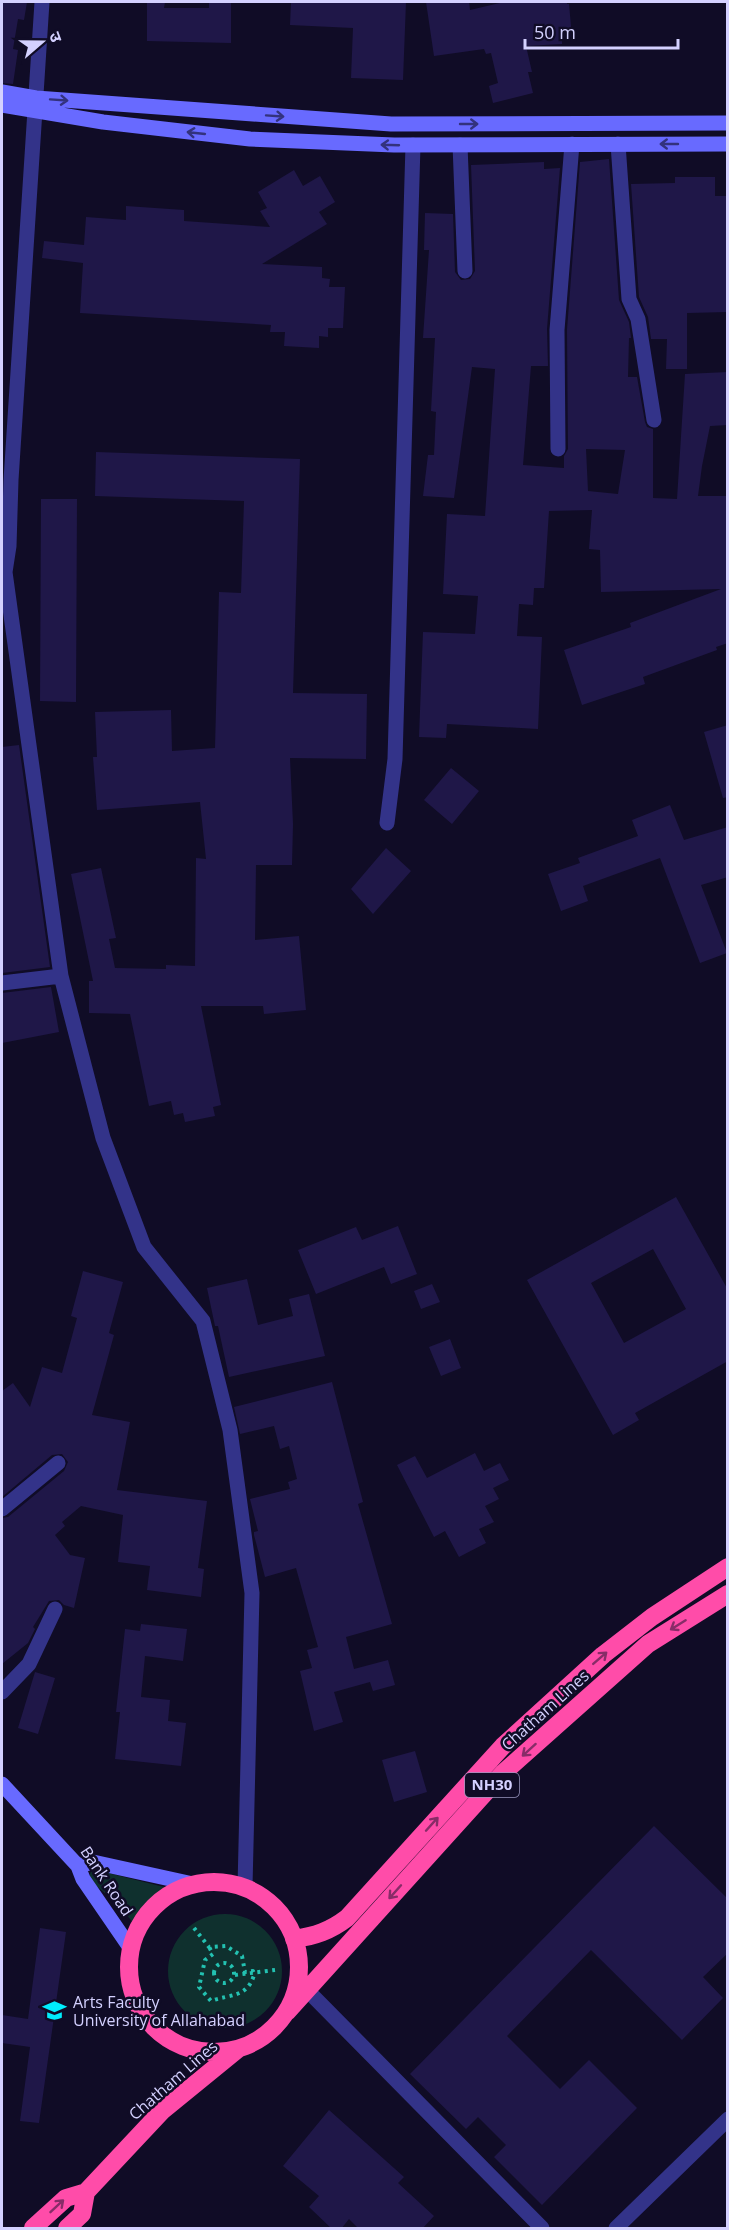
<svg xmlns="http://www.w3.org/2000/svg" width="729" height="2230" viewBox="0 0 729 2230" font-family="'Open Sans','Noto Sans Devanagari',sans-serif">
  <style>
    .park { fill: #0f302e }
    .building { fill: #1f1748; fill-rule: evenodd }
    .lines { fill: none; stroke-linecap: round; stroke-linejoin: round }
    .path { stroke: #23c1b1; stroke-width: 4; stroke-dasharray: 3 4.5; stroke-linecap: butt }
    .street { stroke: #333389; stroke-width: 15 }
    .secondary { stroke: #686aff; stroke-width: 15 }
    .highway { stroke: #ff4ca9; stroke-width: 18 }
    .oneway { stroke: #33327d }
    .oneway2 { stroke: #882c68 }
    .labels { text-anchor: middle; stroke-width: 5; stroke-linejoin: round; paint-order: stroke }
    .shield { fill: #100c26; stroke: #9996be; stroke-width: 1.5 }
    .shield-label { font-size: 15px; font-weight: bold; fill: #d4d1ff }
    .street-label { font-size: 16px; fill: #d4d1ff; stroke: #100c26 }
    .poi-label { font-size: 16px; fill: #d4d1ff; stroke: #100c26; text-anchor: start }
  </style>
  <rect width="100%" height="100%" fill="#100c26"/>
  <path class="park" d="M 92,1869 L 168,1888 L 145,1911 L 140,1922 L 134,1924 L 118,1904 L 88,1879 Z
    M168 1971a57 57 0 1 1 114 0a57 57 0 1 1-114 0Z"/>
  <path class="building" d="M 2,2 L 27,2 L 24,20 L 18,19 L 13,49 L 18,50 L 13,84 L 2,83 Z
    M 147,2 L 165,2 L 164,8 L 209,8 L 209,2 L 231,2 L 231,43 L 147,41 Z
    M 291,2 L 406,2 L 403,80 L 351,78 L 353,28 L 290,25 Z
    M 426,2 L 469,2 L 470,10 L 504,2 L 567,2 L 567,4 L 569,4 L 572,37 L 562,38 L 562,44 L 526,46 L 532,72 L 528,72 L 533,93 L 493,103 L 489,86 L 498,83 L 491,53 L 486,54 L 484,49 L 434,56 Z
    M 609,159 L 619,300 L 629,322 L 631,338 L 629,338 L 628,377 L 637,377 L 645,422 L 647,427 L 653,429 L 653,498 L 677,499 L 685,374 L 728,372 L 728,425 L 710,426 L 702,466 L 698,496 L 728,496 L 728,643 L 716,647 L 717,650 L 643,677 L 645,684 L 582,705 L 564,650 L 631,627 L 630,623 L 721,589 L 601,592 L 600,550 L 589,549 L 592,510 L 549,511 L 544,588 L 534,588 L 533,605 L 519,604 L 517,636 L 542,637 L 538,729 L 447,724 L 446,738 L 419,737 L 423,632 L 475,634 L 478,596 L 443,594 L 447,514 L 485,516 L 495,369 L 472,367 L 454,498 L 423,496 L 428,455 L 434,455 L 436,412 L 431,411 L 435,338 L 423,338 L 429,250 L 424,250 L 425,213 L 453,214 L 455,272 L 461,280 L 470,279 L 475,271 L 471,165 L 544,162 L 544,169 L 560,168 L 547,329 L 548,366 L 531,366 L 523,465 L 564,468 L 564,456 L 568,449 L 567,330 L 580,162 ZM 586,449 L 625,450 L 618,494 L 588,491 Z
    M 294,170 L 303,186 L 320,176 L 335,202 L 319,212 L 327,224 L 262,264 L 322,267 L 322,278 L 330,279 L 329,287 L 345,287 L 343,328 L 328,328 L 328,337 L 319,336 L 319,348 L 284,346 L 285,332 L 270,332 L 271,325 L 80,313 L 83,263 L 42,258 L 44,241 L 84,245 L 86,217 L 126,220 L 126,206 L 184,210 L 184,221 L 270,227 L 260,211 L 267,208 L 258,192 Z
    M 675,177 L 715,177 L 715,196 L 728,196 L 728,312 L 687,313 L 687,369 L 666,369 L 667,339 L 651,339 L 648,317 L 639,297 L 631,184 L 675,183 Z
    M 96,452 L 300,459 L 293,693 L 367,694 L 366,759 L 290,758 L 293,824 L 292,865 L 256,865 L 255,940 L 299,936 L 306,1010 L 264,1014 L 263,1006 L 201,1006 L 221,1105 L 213,1107 L 215,1116 L 185,1122 L 183,1113 L 174,1115 L 171,1101 L 149,1106 L 130,1014 L 89,1013 L 89,981 L 93,981 L 71,874 L 101,868 L 116,938 L 109,939 L 115,968 L 166,969 L 166,965 L 195,966 L 196,858 L 206,859 L 200,802 L 97,810 L 93,757 L 97,757 L 95,712 L 171,710 L 172,751 L 215,748 L 219,592 L 241,593 L 244,501 L 95,496 Z
    M 41,499 L 77,499 L 76,702 L 40,701 Z
    M 728,725 L 728,797 L 723,798 L 704,732 Z
    M 19,745 L 50,967 L 2,973 L 2,747 Z
    M 451,768 L 479,791 L 452,824 L 424,800 Z
    M 670,805 L 684,840 L 728,827 L 728,877 L 701,885 L 727,953 L 700,963 L 660,858 L 583,886 L 588,901 L 561,911 L 548,874 L 580,863 L 578,858 L 638,836 L 632,820 Z
    M 386,848 L 411,871 L 373,914 L 351,889 Z
    M 51,987 L 59,1032 L 2,1043 L 2,993 Z
    M 676,1197 L 728,1290 L 728,1361 L 635,1413 L 639,1420 L 613,1435 L 527,1280 ZM 653,1249 L 686,1309 L 624,1343 L 591,1283 Z
    M 398,1226 L 417,1274 L 391,1284 L 384,1267 L 316,1294 L 298,1250 L 356,1227 L 362,1240 Z
    M 83,1271 L 123,1282 L 109,1333 L 114,1335 L 92,1415 L 130,1422 L 117,1490 L 207,1501 L 198,1568 L 204,1569 L 201,1597 L 147,1590 L 150,1566 L 118,1562 L 123,1515 L 81,1506 L 62,1522 L 65,1526 L 55,1535 L 70,1555 L 85,1558 L 74,1608 L 64,1605 L 59,1600 L 49,1601 L 33,1627 L 35,1629 L 28,1643 L 2,1664 L 2,1518 L 8,1517 L 64,1471 L 68,1462 L 62,1454 L 52,1455 L 2,1497 L 2,1391 L 13,1383 L 30,1407 L 42,1367 L 62,1373 L 77,1318 L 71,1316 Z
    M 247,1279 L 258,1325 L 293,1316 L 289,1299 L 309,1294 L 325,1356 L 229,1377 L 218,1326 L 215,1326 L 207,1288 Z
    M 432,1284 L 440,1302 L 421,1309 L 414,1291 Z
    M 450,1339 L 461,1368 L 441,1376 L 429,1347 Z
    M 332,1382 L 363,1502 L 358,1504 L 392,1624 L 346,1637 L 354,1669 L 388,1660 L 395,1685 L 373,1691 L 370,1682 L 334,1692 L 343,1722 L 314,1731 L 300,1671 L 312,1668 L 307,1650 L 318,1647 L 296,1568 L 265,1577 L 254,1535 L 254,1532 L 258,1531 L 250,1499 L 290,1489 L 288,1482 L 297,1479 L 289,1446 L 280,1449 L 274,1426 L 240,1434 L 234,1407 Z
    M 475,1453 L 484,1471 L 500,1463 L 509,1480 L 493,1488 L 499,1499 L 485,1506 L 494,1522 L 479,1529 L 486,1543 L 459,1557 L 445,1531 L 434,1537 L 397,1465 L 415,1456 L 427,1478 Z
    M 141,1624 L 187,1629 L 183,1661 L 145,1656 L 141,1697 L 170,1700 L 168,1721 L 186,1723 L 181,1766 L 115,1759 L 120,1712 L 116,1712 L 125,1629 L 140,1631 Z
    M 35,1672 L 55,1678 L 38,1734 L 18,1728 Z
    M 415,1751 L 427,1792 L 394,1802 L 382,1760 Z
    M 654,1826 L 728,1899 L 728,1953 L 703,1977 L 723,1998 L 682,2040 L 591,1950 L 507,2036 L 560,2089 L 589,2060 L 637,2108 L 542,2205 L 494,2157 L 506,2145 L 478,2117 L 466,2129 L 410,2074 Z
    M 40,1928 L 66,1932 L 39,2123 L 20,2121 L 30,2047 L 2,2043 L 2,2015 L 28,2019 Z
    M 329,2110 L 404,2177 L 398,2183 L 434,2216 L 422,2229 L 359,2229 L 349,2219 L 341,2229 L 332,2229 L 309,2207 L 319,2196 L 283,2166 Z"/>
  <g class="lines">
    <path class="path" d="M 194,1928 L 209,1947 L 226,1946 L 242,1956 L 245,1972 L 253,1971 L 254,1975 C 247,1998 230,1994 211,2001 L 199,1987 L 205,1960 L 213,1954 L 209,1947
      M214 1973a10 10 0 1 1 20 0a10 10 0 1 1-20 0Z
      M 235,1975 L 275,1970"/>
    <path class="street" d="M 42,2 L 11,480 L 9,546 L 5,572 L 61,976 L 103,1138 L 144,1247 L 203,1321 L 230,1430 L 252,1593 L 245,1887
      M 618,144 L 629,299 L 638,319 L 654,420
      M 460,145 L 465,271
      M 558,449 L 557,330 L 572,144
      M 387,823 L 395,759 L 413,145
      M 2,983 L 61,976
      M 2,1509 L 58,1463
      M 2,1692 L 29,1664 L 55,1609
      M 307,1990 L 542,2228
      M 616,2228 L 728,2119"/>
    <path class="secondary" d="M 2,92 L 36,98 L 391,124 L 728,123
      M 2,105 L 103,122 L 250,139 L 394,145 L 728,144
      M 2,1784 L 78,1866 L 83,1879 L 131,1949
      M 78,1866 L 93,1862 L 193,1884"/>
    <path class="highway" d="M129 1967a85 85 0 1 1 170 0a85 85 0 1 1-170 0Z
      M 294,1939 C 315,1936 330,1931 347,1918 L 503,1746 L 603,1655 L 652,1617 L 728,1567
      M 287,2012 L 503,1773 L 648,1644 L 728,1594
      M 33,2228 L 66,2198 L 86,2192 L 162,2111 L 238,2049
      M 67,2228 L 82,2214 L 86,2192"/>
  </g>
  <defs><path id="oneway-shaft" d="M-6 0H5M1.5-3L5.5 0L1.5 3" fill="none" stroke-width="1.6" stroke-linecap="round" stroke-linejoin="round" transform="scale(1.5)"/></defs>
  <g class="oneway">
    <use href="#oneway-shaft" transform="translate(59 100) rotate(4)"/>
    <use href="#oneway-shaft" transform="translate(275 116) rotate(4)"/>
    <use href="#oneway-shaft" transform="translate(469 124)"/>
    <use href="#oneway-shaft" transform="translate(196 133) rotate(-174)"/>
    <use href="#oneway-shaft" transform="translate(669 144) rotate(180)"/>
    <use href="#oneway-shaft" transform="translate(390 145) rotate(-178)"/>
  </g>
  <g class="oneway2">
    <use href="#oneway-shaft" transform="translate(678 1625) rotate(148)"/>
    <use href="#oneway-shaft" transform="translate(600 1658) rotate(-41)"/>
    <use href="#oneway-shaft" transform="translate(529 1750) rotate(138)"/>
    <use href="#oneway-shaft" transform="translate(432 1824) rotate(-48)"/>
    <use href="#oneway-shaft" transform="translate(395 1892) rotate(132)"/>
    <use href="#oneway-shaft" transform="translate(57 2206) rotate(-43)"/>
  </g>
  <defs>
    <symbol id="university-bare" viewBox="-9 -9 18 18"><path d="M0-5L7-2L0 1L-7-2ZM-4 1L0 2.5L4 1V4Q0 6-4 4Z" fill="#00edfc" stroke="#100c26" stroke-width="2.5" paint-order="stroke"/></symbol>
  </defs>
  <g fill-rule="evenodd">
    <use href="#university-bare" x="38" y="1994" width="33" height="33"/>
  </g>
  <g class="labels">
    <rect class="shield" x="465" y="1773" width="54" height="24" rx="4.5"/>
    <g class="shield-label">
      <text x="492" y="1790">NH30</text>
    </g>
    <g class="street-label">
      <text transform="translate(545 1710) rotate(-42)" y="6">Chatham Lines</text>
      <text transform="translate(107 1881) rotate(56)" y="6">Bank Road</text>
      <text transform="translate(173 2080) rotate(-41)" y="6">Chatham Lines</text>
    </g>
    <g class="poi-label">
      <text x="73" y="2008">Arts Faculty<tspan x="73" dy="18">University of Allahabad</tspan></text>
    </g>
  </g>
  <rect width="729" height="2230" fill="none" stroke="#d4d1ff" stroke-width="6"/>
  <g transform="translate(42 42) rotate(70)" stroke="#100c26" stroke-width="4.5" paint-order="stroke">
  <path d="M0-4.5L10 22L0 15L-10 22Z" fill="#d4d1ff"/>
  <text y="-9" font-size="16" font-weight="bold" text-anchor="middle" fill="#d4d1ff">उ</text>
  </g>
  <path d="M525 39v9h153v-9" fill="none" stroke="#d4d1ff" stroke-width="3"/>
  <text x="534" y="39" font-size="18" fill="#d4d1ff" stroke="#100c26" stroke-width="4.5" paint-order="stroke">50 m</text>
</svg>
